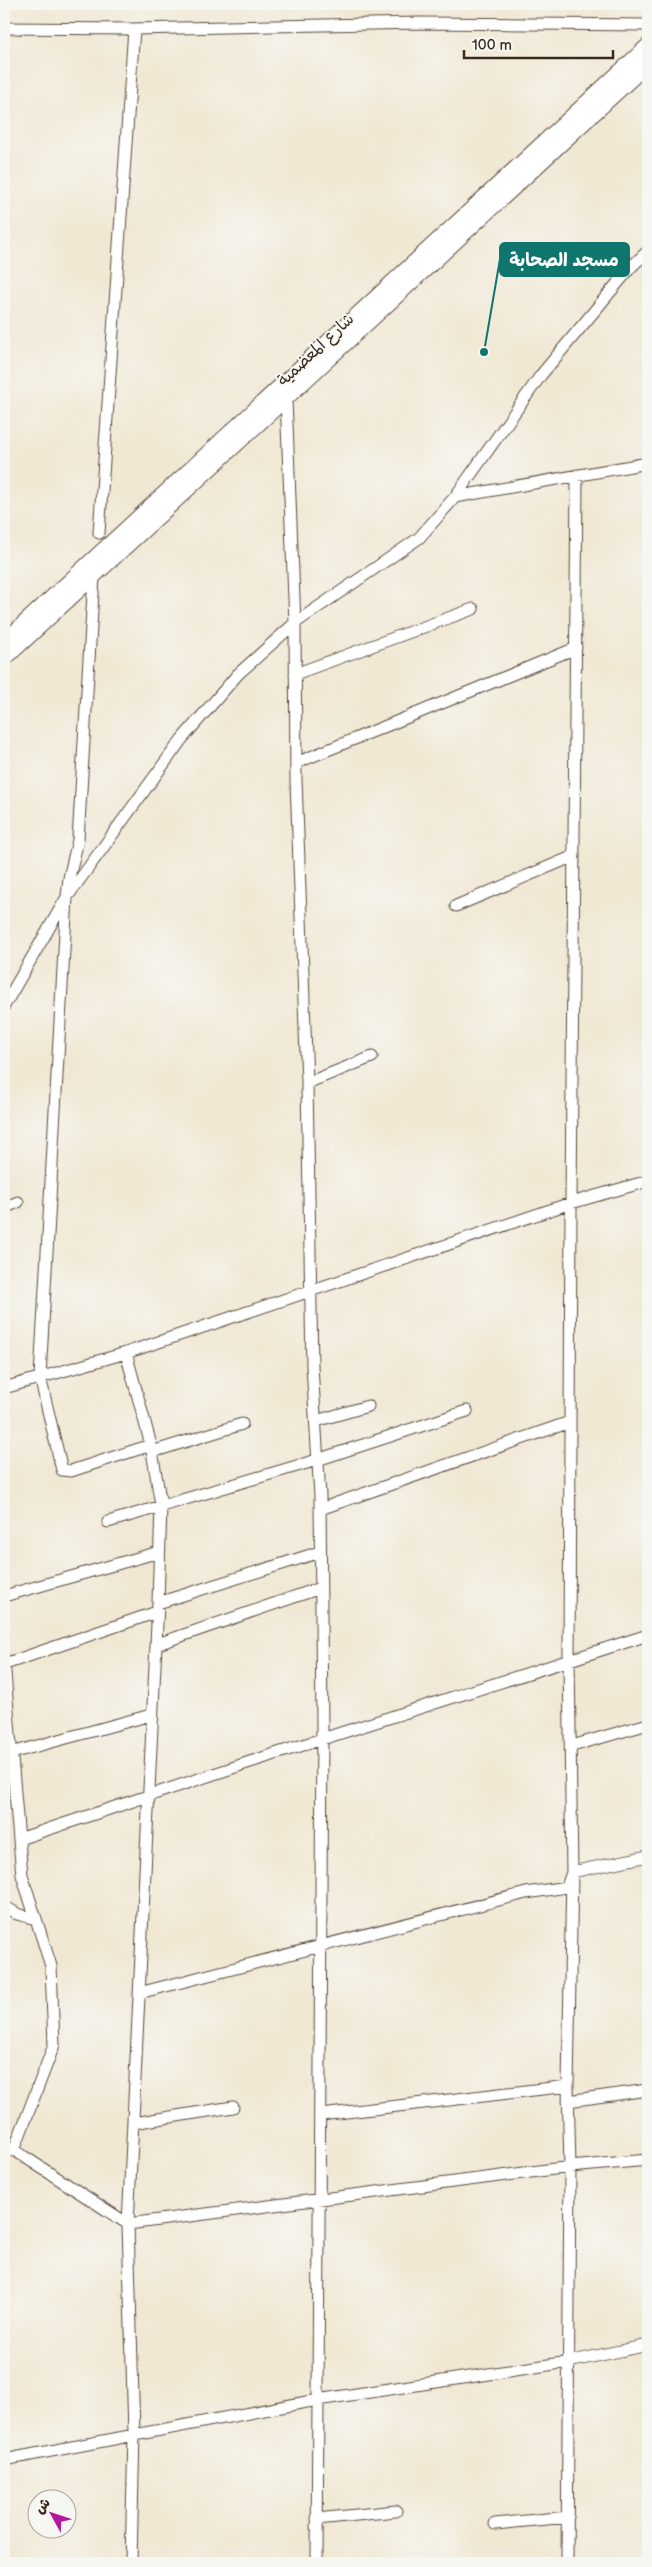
<svg xmlns="http://www.w3.org/2000/svg" width="652" height="2567" viewBox="0 0 652 2567" font-family="'Balsamiq Sans','Playpen Sans Arabic',sans-serif">
  <style>
    .lines { fill: none; stroke-linecap: round; stroke-linejoin: round }
    .minor-casing { stroke: #564639; stroke-width: 13 }
    .major-casing { stroke: #564639; stroke-width: 17 }
    .minor { stroke: #fff; stroke-width: 11 }
    .major { stroke: #fff; stroke-width: 15 }
    .labels { text-anchor: middle; stroke-width: 4; stroke-linejoin: round; paint-order: stroke }
    .street-label { font-size: 16px; fill: #3b2a1e; stroke: #f6f6f2 }
    .leader { fill: none; stroke: #0f766e; stroke-width: 2 }
    .callout-dot { fill: #0f766e; stroke: #f6f6f2; stroke-width: 2 }
    .callout { fill: #0f766e; stroke: #0f766e; stroke-width: 2 }
    .callout-label { font-size: 18px; text-anchor: middle; font-weight: bold; fill: #fff }
  </style>
  <rect width="100%" height="100%" fill="#f6f6f2"/>
  <filter id="ink" filterUnits="userSpaceOnUse"><feTurbulence type="fractalNoise" baseFrequency=".02" numOctaves="2"/><feDisplacementMap in="SourceGraphic" scale="10" xChannelSelector="R" yChannelSelector="G"/><feConvolveMatrix kernelMatrix="1 2 1 2 8 2 1 2 1" color-interpolation-filters="sRGB"/></filter>
  <filter id="wash" filterUnits="userSpaceOnUse"><feTurbulence type="fractalNoise" baseFrequency=".0096" numOctaves="4" result="noise"/><feDisplacementMap in="SourceGraphic" scale="20" xChannelSelector="R" yChannelSelector="G"/><feGaussianBlur stdDeviation="1.12" result="paint"/><feColorMatrix in="noise" values="0 0 0 0 0 0 0 0 0 0 0 0 0 0 0 0 0 1.4 0 .05"/><feComposite in="paint" operator="in"/></filter>
  <g filter="url(#wash)">
    <rect width="100%" height="100%" fill="#f1e8d4"/>
  </g>
  <g filter="url(#ink)">
    <g class="lines">
      <defs>
        <path id="minor" d="M 4,28 L 134,29 L 420,23 L 648,25
          M 286,399 L 295,623 L 296,780 L 307,1083 L 312,1366 L 320,1496 L 322,1729 L 317,2563
          M 455,497 L 648,463
          M 99,533 L 134,29
          M 94,577 L 78,840 L 69,878 L 67,897 L 40,1377 L 62,1470 L 71,1471 L 151,1445
          M 295,674 L 473,609
          M 296,763 L 576,648
          M 456,906 L 574,856
          M 4,1006 L 67,897 L 182,739 L 238,674 L 295,623 L 419,538 L 455,497 L 541,375 L 631,267 L 648,251
          M 307,1083 L 372,1057
          M 4,1208 L 18,1202
          M 126,1353 L 151,1445 L 161,1505 L 158,1603 L 128,2224 L 134,2433 L 131,2563
          M 4,1388 L 126,1353 L 571,1203 L 648,1181
          M 316,1421 L 368,1406
          M 152,1452 L 242,1424
          M 320,1509 L 570,1422
          M 108,1522 L 317,1460 L 467,1411
          M 4,1596 L 159,1552
          M 158,1603 L 320,1552
          M 155,1645 L 320,1588
          M 4,1659 L 7,1699
          M 5,1664 L 157,1612
          M 4,1699 L 7,1699 L 22,1875 L 51,1966 L 54,2045 L 14,2150 L 4,2152
          M 572,1746 L 648,1724
          M 4,1755 L 151,1715
          M 19,1839 L 250,1762 L 648,1635
          M 4,1906 L 17,1914 L 36,1919
          M 139,1993 L 526,1893 L 567,1887 L 572,1872 L 648,1856
          M 568,2101 L 648,2090
          M 321,2115 L 568,2086
          M 133,2123 L 233,2107
          M 14,2150 L 128,2224 L 570,2167 L 648,2160
          M 4,2460 L 317,2400 L 568,2362 L 648,2345
          M 317,2519 L 396,2511
          M 495,2524 L 568,2517
          M 567,2563 L 570,2167 L 568,2086 L 572,1872 L 569,1660 L 571,1203 L 577,475"/>
        <path id="major" d="M 4,642 L 648,46
          M 4,659 L 648,63"/>
      </defs>
      <use href="#minor" class="minor-casing"/>
      <use href="#major" class="major-casing"/>
      <use href="#minor" class="minor"/>
      <use href="#major" class="major"/>
    </g>
  </g>
  <g class="labels">
    <g class="street-label">
      <text transform="translate(315 349) rotate(-43)" y="6">شارع المعضمية</text>
    </g>
  </g>
  <path class="leader" d="M484 352L500 259"/>
  <circle class="callout-dot" cx="484" cy="352" r="5"/>
  <rect class="callout" x="500" y="243" width="129" height="33" rx="5"/>
  <g class="callout-label">
    <text x="564" y="266">مسجد الصحابة</text>
  </g>
  <rect width="652" height="2567" fill="none" stroke="#f6f6f2" stroke-width="20"/>
  <g transform="translate(52 2514) rotate(310)"><circle r="24" fill="#f6f6f2" stroke="#aba49d"/>
  <path d="M0-4L9 19L0 12L-9 19Z" fill="#b5179e"/>
  <text y="-8" font-size="14" font-weight="bold" text-anchor="middle" fill="#3b2a1e">ش</text>
  </g>
  <path d="M464 50v8h149v-8" fill="none" stroke="#3b2a1e" stroke-width="2.5"/>
  <text x="472" y="50" font-size="15" fill="#3b2a1e" stroke="#f6f6f2" stroke-width="4" paint-order="stroke">100 m</text>
</svg>
